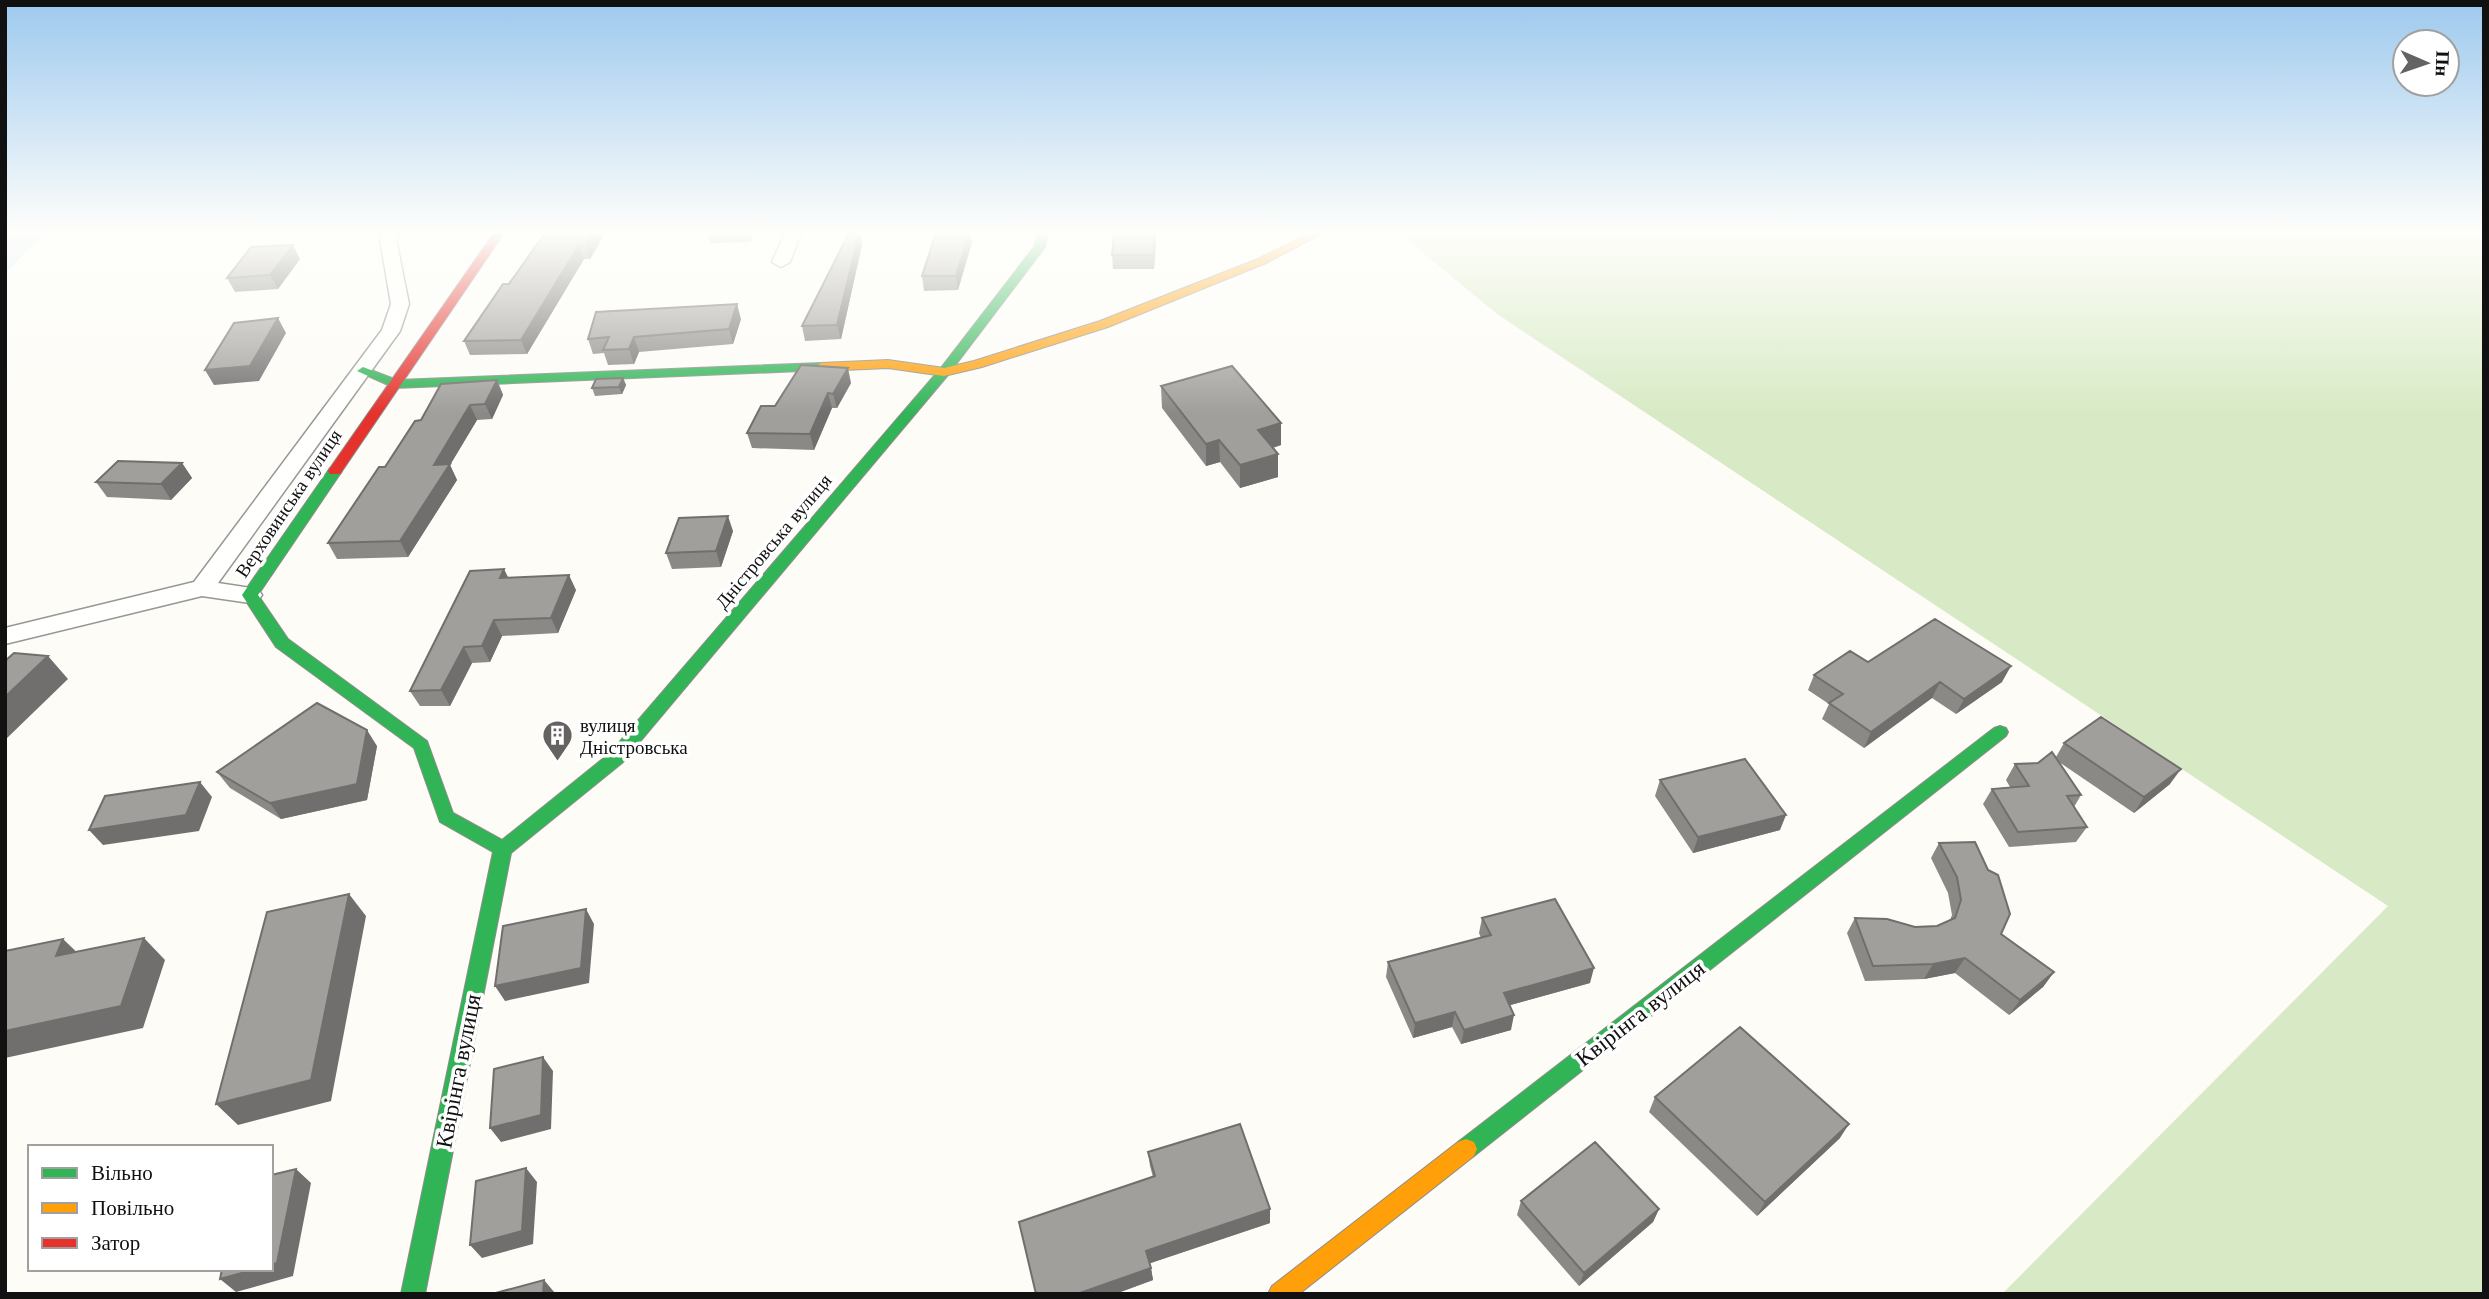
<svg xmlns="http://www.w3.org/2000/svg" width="2489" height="1299" viewBox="0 0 2489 1299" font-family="'Libre Baskerville',serif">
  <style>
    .forest { fill: #d8eac5 }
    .water { fill: #cde8f7 }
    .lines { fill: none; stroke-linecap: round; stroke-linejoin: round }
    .street-casing { stroke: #979795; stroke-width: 3 }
    .fast-casing { stroke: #8e8d8b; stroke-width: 2 }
    .slow-casing { stroke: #8e8d8b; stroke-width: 2 }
    .jam-casing { stroke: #8e8d8b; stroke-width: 2 }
    .street { fill: #fffffe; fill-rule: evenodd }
    .fast { fill: #30b455; fill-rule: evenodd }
    .slow { fill: #ff9f0a; fill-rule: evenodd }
    .jam { fill: #e5322d; fill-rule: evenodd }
    .wall { fill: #8a8986 }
    .shaded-wall { fill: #716f6d }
    .building { fill: #a19f9c; stroke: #716f6d; stroke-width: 2 }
    .labels { text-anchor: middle; stroke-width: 7; stroke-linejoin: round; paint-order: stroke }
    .street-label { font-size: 19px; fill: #111; stroke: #fff }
    .poi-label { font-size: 19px; fill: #111; stroke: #fff; text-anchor: start }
    .near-street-label { font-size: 23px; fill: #111; stroke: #fff }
  </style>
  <rect width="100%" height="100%" fill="#fdfcf7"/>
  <path class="forest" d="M 1399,233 L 2484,233 L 2484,1294 L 2002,1294 L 2388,906 L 1497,314 Z"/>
  <path class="water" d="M 5,233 L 46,233 L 5,273 Z"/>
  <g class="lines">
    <defs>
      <path id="street" d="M 383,233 L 399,233 L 396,239 L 409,304 L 400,331 L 218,583 L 258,589 L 262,595 L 258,601 L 250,603 L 202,596 L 5,644 L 5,628 L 194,582 L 382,330 L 391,304 L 380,239 Z
        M 785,233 L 801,233 L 790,262 L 781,267 L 772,262 Z"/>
      <path id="fast" d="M 1038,233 L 1048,233 L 1045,247 L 948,375 L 622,763 L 511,853 L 425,1294 L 401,1294 L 493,852 L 440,822 L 414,748 L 276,647 L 242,595 L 330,468 L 340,468 L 342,471 L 258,595 L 288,639 L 427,741 L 453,813 L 502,840 L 610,753 L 940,369 L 1034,247 Z
        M 821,363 L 825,364 L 825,370 L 395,388 L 357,371 L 363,367 L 397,380 Z
        M 2000,726 L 2006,728 L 2008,732 L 2006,736 L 1474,1156 L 1466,1159 L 1458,1156 L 1455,1149 L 1458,1142 L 1994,728 Z"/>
      <path id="slow" d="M 1310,233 L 1323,233 L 1266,263 L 1108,327 L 982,367 L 944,376 L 888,368 L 821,371 L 815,367 L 821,363 L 888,360 L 944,368 L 974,361 L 1100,321 L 1258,259 Z
        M 1466,1139 L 1474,1142 L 1477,1149 L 1474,1156 L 1299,1294 L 1268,1294 L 1272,1286 L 1458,1142 Z"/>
      <path id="jam" d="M 494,233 L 504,233 L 340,474 L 330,474 L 328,471 Z"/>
    </defs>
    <use href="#street" class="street-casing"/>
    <use href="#fast" class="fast-casing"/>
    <use href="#slow" class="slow-casing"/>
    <use href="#jam" class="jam-casing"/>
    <use href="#street" class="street"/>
    <use href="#fast" class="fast"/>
    <use href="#slow" class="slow"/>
    <use href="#jam" class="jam"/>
  </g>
  <path class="wall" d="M 605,233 L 590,259 L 584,259 L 527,354 L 470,355 L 464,341 L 532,252 Z
    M 707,233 L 754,233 L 750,242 L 710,243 Z
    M 849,233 L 860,233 L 862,245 L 841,339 L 805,341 L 802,326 Z
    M 936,233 L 970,233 L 972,242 L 958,290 L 924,291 L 922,276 Z
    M 1114,233 L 1156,233 L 1154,269 L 1113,269 L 1112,255 Z
    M 300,259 L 278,289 L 235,292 L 227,278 Z
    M 741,319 L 733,344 L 639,352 L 634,364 L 608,365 L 604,353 L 593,354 L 588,339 Z
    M 623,378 L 626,385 L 622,394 L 595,396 L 592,388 Z
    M 497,380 L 503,395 L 492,419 L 477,420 L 450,465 L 457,480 L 408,557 L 337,559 L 328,543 L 421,420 Z
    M 851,383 L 837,408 L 832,408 L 814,450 L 752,448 L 747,433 L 775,406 Z
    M 1161,386 L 1281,423 L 1281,445 L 1273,448 L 1278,454 L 1278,477 L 1240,488 L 1220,462 L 1206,466 L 1162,408 Z
    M 182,463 L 192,478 L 171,500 L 107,497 L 96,482 Z
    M 733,531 L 721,567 L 672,569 L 666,553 Z
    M 508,578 L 576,590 L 558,633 L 502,636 L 490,662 L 472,663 L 450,706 L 420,706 L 410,691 Z
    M 1868,662 L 2002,682 L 1956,714 L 1932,698 L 1864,748 L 1822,719 L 1829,704 L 1808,690 L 1814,675 Z
    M 2064,743 L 2170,784 L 2134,813 L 2059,762 L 2081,795 L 2074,807 L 2087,827 L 2076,842 L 2009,847 L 1983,804 L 1992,789 L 2010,787 L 2006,780 L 2015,764 L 2038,763 L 2056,757 Z
    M 377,746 L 367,800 L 281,819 L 230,788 L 217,772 Z
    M 1660,780 L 1780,830 L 1693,853 L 1655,796 Z
    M 1939,843 L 2001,934 L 2054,972 L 2043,987 L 2009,1015 L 1955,973 L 1924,979 L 1865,981 L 1847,933 L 1855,918 L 1915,927 L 1937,926 L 1950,920 L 1952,915 L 1948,893 L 1931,858 Z
    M 1482,918 L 1590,983 L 1510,1005 L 1511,1030 L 1461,1044 L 1452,1027 L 1413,1038 L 1386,977 L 1388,962 L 1481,938 L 1479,933 Z
    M 1655,1097 L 1840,1138 L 1757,1216 L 1649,1112 Z
    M 1148,1152 L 1270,1209 L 1270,1223 L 1150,1263 L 1153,1280 L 1115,1294 L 1036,1294 L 1153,1177 L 1150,1166 Z
    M 1521,1201 L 1659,1209 L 1653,1222 L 1579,1286 L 1517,1215 Z"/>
  <path class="shaded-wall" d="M 592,233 L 605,233 L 590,259 L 585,245 Z
    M 747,233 L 754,233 L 750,242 Z
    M 859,233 L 862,245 L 841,339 L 837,325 Z
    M 969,233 L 970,233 L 972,242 L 958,290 L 956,276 Z
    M 1155,233 L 1156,233 L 1154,269 L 1154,255 Z
    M 293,245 L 300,259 L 278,289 L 270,275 Z
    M 579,245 L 584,259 L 527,354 L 521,340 Z
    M 737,304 L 741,319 L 733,344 L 729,329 Z
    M 278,318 L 286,333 L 259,381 L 214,385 L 205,370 Z
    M 634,337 L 639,352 L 634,364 L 629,349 Z
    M 848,368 L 851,383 L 837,408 L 833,394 Z
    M 623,378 L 626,385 L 622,394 L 619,387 Z
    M 497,380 L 503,395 L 492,419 L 485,404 Z
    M 828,393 L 832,408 L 814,450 L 810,434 Z
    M 470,405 L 477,420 L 450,465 L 457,480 L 408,557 L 400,541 L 434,465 Z
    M 1281,423 L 1281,445 L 1257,452 L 1258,430 Z
    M 1219,440 L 1220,462 L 1206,466 L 1206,444 Z
    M 1278,454 L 1278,477 L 1240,488 L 1240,465 Z
    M 182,463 L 192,478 L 171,500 L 161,484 Z
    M 728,516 L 733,531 L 721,567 L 716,551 Z
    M 504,569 L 512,585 L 500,578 Z
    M 569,575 L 576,590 L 558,633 L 551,618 Z
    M 494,620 L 502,636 L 490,662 L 482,646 Z
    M 464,647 L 472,663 L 450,706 L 441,690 Z
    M 48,656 L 68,679 L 5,740 L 5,697 Z
    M 2011,666 L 2002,682 L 1956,714 L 1964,699 Z
    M 1940,682 L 1932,698 L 1864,748 L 1871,732 Z
    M 367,730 L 377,746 L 367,800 L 281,819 L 270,803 Z
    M 2181,769 L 2170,784 L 2134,813 L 2144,797 Z
    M 200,782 L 212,797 L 199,831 L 103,845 L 89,830 Z
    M 1786,815 L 1780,830 L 1693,853 L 1698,837 Z
    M 349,894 L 366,916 L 331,1101 L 238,1125 L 216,1104 Z
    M 586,909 L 594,924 L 589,983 L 505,1001 L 495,986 Z
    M 144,938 L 165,960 L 143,1028 L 5,1058 L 5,1031 Z
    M 63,939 L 86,961 L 56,956 Z
    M 1965,958 L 1955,973 L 1924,979 L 1933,964 Z
    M 1594,968 L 1590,983 L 1500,1008 L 1504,993 Z
    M 2054,972 L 2043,987 L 2009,1015 L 2020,1000 Z
    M 1455,1012 L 1452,1027 L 1413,1038 L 1415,1023 Z
    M 1514,1015 L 1511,1030 L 1461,1044 L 1464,1030 Z
    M 543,1057 L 553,1071 L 551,1129 L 501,1142 L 490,1128 Z
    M 1849,1124 L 1840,1138 L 1757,1216 L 1765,1202 Z
    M 526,1168 L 537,1182 L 533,1244 L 482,1258 L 470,1245 Z
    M 296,1169 L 311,1183 L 293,1276 L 236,1292 L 220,1279 L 256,1269 L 271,1269 L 271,1265 Z
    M 1270,1209 L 1270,1223 L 1148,1264 L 1146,1251 Z
    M 1659,1209 L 1653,1222 L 1579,1286 L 1584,1273 Z
    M 1151,1268 L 1153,1280 L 1115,1294 L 1077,1294 Z
    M 544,1280 L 555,1293 L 555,1294 L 543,1294 Z"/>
  <path class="building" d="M 545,233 L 592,233 L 585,245 L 579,245 L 521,340 L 464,341 L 503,284 L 509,284 Z
    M 849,233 L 859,233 L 837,325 L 802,326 Z
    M 936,233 L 969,233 L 956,276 L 922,276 Z
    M 1114,233 L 1155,233 L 1154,255 L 1112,255 Z
    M 293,245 L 270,275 L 227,278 L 251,247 Z
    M 737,304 L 729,329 L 634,337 L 629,349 L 603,350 L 609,337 L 588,339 L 596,312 Z
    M 278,318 L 250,366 L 205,370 L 234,323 Z
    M 801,365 L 848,368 L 833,394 L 828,393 L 810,434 L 747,433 L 761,406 L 775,406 Z
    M 1232,366 L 1281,423 L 1258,430 L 1278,454 L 1240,465 L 1219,440 L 1206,444 L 1161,386 Z
    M 623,378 L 619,387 L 592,388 L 596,379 Z
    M 497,380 L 485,404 L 470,405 L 434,465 L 450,464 L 400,541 L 328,543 L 379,467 L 385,467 L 415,421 L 421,420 L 441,384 Z
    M 118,461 L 182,463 L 161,484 L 96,482 Z
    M 728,516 L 716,551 L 666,553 L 679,518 Z
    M 504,569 L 500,578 L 569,575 L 551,618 L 494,620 L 482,646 L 464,647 L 441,690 L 410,691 L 470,571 Z
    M 1935,619 L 2011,666 L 1964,699 L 1940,682 L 1871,732 L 1829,703 L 1843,694 L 1814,675 L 1850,651 L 1868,662 Z
    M 14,653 L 48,656 L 5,697 L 5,661 Z
    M 317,703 L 367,730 L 357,784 L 270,803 L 217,772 Z
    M 2101,717 L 2181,769 L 2144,797 L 2064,743 Z
    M 2052,752 L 2081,795 L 2067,796 L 2087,827 L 2018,832 L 1992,789 L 2029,786 L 2015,764 L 2038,763 Z
    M 1745,759 L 1786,815 L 1698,837 L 1660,780 Z
    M 200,782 L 186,815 L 89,830 L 105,796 Z
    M 1975,842 L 1988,870 L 1998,875 L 2010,914 L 2001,934 L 2054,972 L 2020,1000 L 1965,958 L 1933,964 L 1873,966 L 1855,918 L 1887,919 L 1915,927 L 1937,926 L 1955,918 L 1961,900 L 1957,877 L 1939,843 Z
    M 349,894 L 311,1080 L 216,1104 L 267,912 Z
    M 1555,899 L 1594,968 L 1504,993 L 1514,1015 L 1464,1030 L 1455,1012 L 1415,1023 L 1388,962 L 1491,935 L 1482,918 Z
    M 586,909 L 581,968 L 495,986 L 503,926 Z
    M 144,938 L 121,1006 L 5,1031 L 5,951 L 63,939 L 56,956 Z
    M 1740,1027 L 1849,1124 L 1765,1202 L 1655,1097 Z
    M 543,1057 L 541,1115 L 490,1128 L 494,1069 Z
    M 1240,1124 L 1270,1209 L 1146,1251 L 1151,1268 L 1077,1294 L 1036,1294 L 1019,1222 L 1155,1176 L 1148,1152 Z
    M 1595,1142 L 1659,1209 L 1584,1273 L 1521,1201 Z
    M 526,1168 L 522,1231 L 470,1245 L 476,1181 Z
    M 296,1169 L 277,1263 L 271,1265 L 271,1175 Z
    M 222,1269 L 256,1269 L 220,1279 Z
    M 544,1280 L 543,1294 L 492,1294 Z"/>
  <linearGradient id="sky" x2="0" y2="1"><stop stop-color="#9dc9ee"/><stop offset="0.56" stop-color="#fefefb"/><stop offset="1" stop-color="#fefefb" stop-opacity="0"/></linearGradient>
  <rect width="2489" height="414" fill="url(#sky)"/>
  <defs>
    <symbol id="building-pin" viewBox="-11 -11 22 30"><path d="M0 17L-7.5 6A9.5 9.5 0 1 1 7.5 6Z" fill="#646362" stroke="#fff"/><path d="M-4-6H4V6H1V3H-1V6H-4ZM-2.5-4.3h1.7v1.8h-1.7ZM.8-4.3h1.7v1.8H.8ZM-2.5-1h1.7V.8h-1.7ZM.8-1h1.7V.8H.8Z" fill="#fff"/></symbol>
  </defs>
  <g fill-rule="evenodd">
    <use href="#building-pin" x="540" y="718" width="35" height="47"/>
  </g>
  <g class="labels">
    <g class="street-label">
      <text transform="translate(288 503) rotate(-56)" y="7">Верховинська вулиця</text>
      <text transform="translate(773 541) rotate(-50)" y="7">Дністровська вулиця</text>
    </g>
    <g class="poi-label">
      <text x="580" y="732">вулиця<tspan x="580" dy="22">Дністровська</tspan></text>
    </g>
    <g class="near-street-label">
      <text transform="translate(1640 1013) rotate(-38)" y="8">Квірінга вулиця</text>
      <text transform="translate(458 1071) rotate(-79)" y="8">Квірінга вулиця</text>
    </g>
  </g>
  <rect width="2489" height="1299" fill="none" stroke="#111111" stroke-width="14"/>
  <rect x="28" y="1145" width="245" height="126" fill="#ffffff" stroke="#a0a0a0" stroke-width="2"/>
  <rect x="42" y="1168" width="35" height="10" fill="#30b455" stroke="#a0a0a0" stroke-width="2"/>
  <text x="91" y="1180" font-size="21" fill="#111111">Вільно</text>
  <rect x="42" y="1203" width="35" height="10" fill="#ff9f0a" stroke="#a0a0a0" stroke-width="2"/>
  <text x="91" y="1215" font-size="21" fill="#111111">Повільно</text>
  <rect x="42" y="1238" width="35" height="10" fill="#e5322d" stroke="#a0a0a0" stroke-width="2"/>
  <text x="91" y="1250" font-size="21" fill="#111111">Затор</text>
  <g transform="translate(2426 63) rotate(92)"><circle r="33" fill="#ffffff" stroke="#a0a0a0" stroke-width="2"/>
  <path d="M0-5L12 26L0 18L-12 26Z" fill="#646362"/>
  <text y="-10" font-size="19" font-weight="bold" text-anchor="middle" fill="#111111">Пн</text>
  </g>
</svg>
